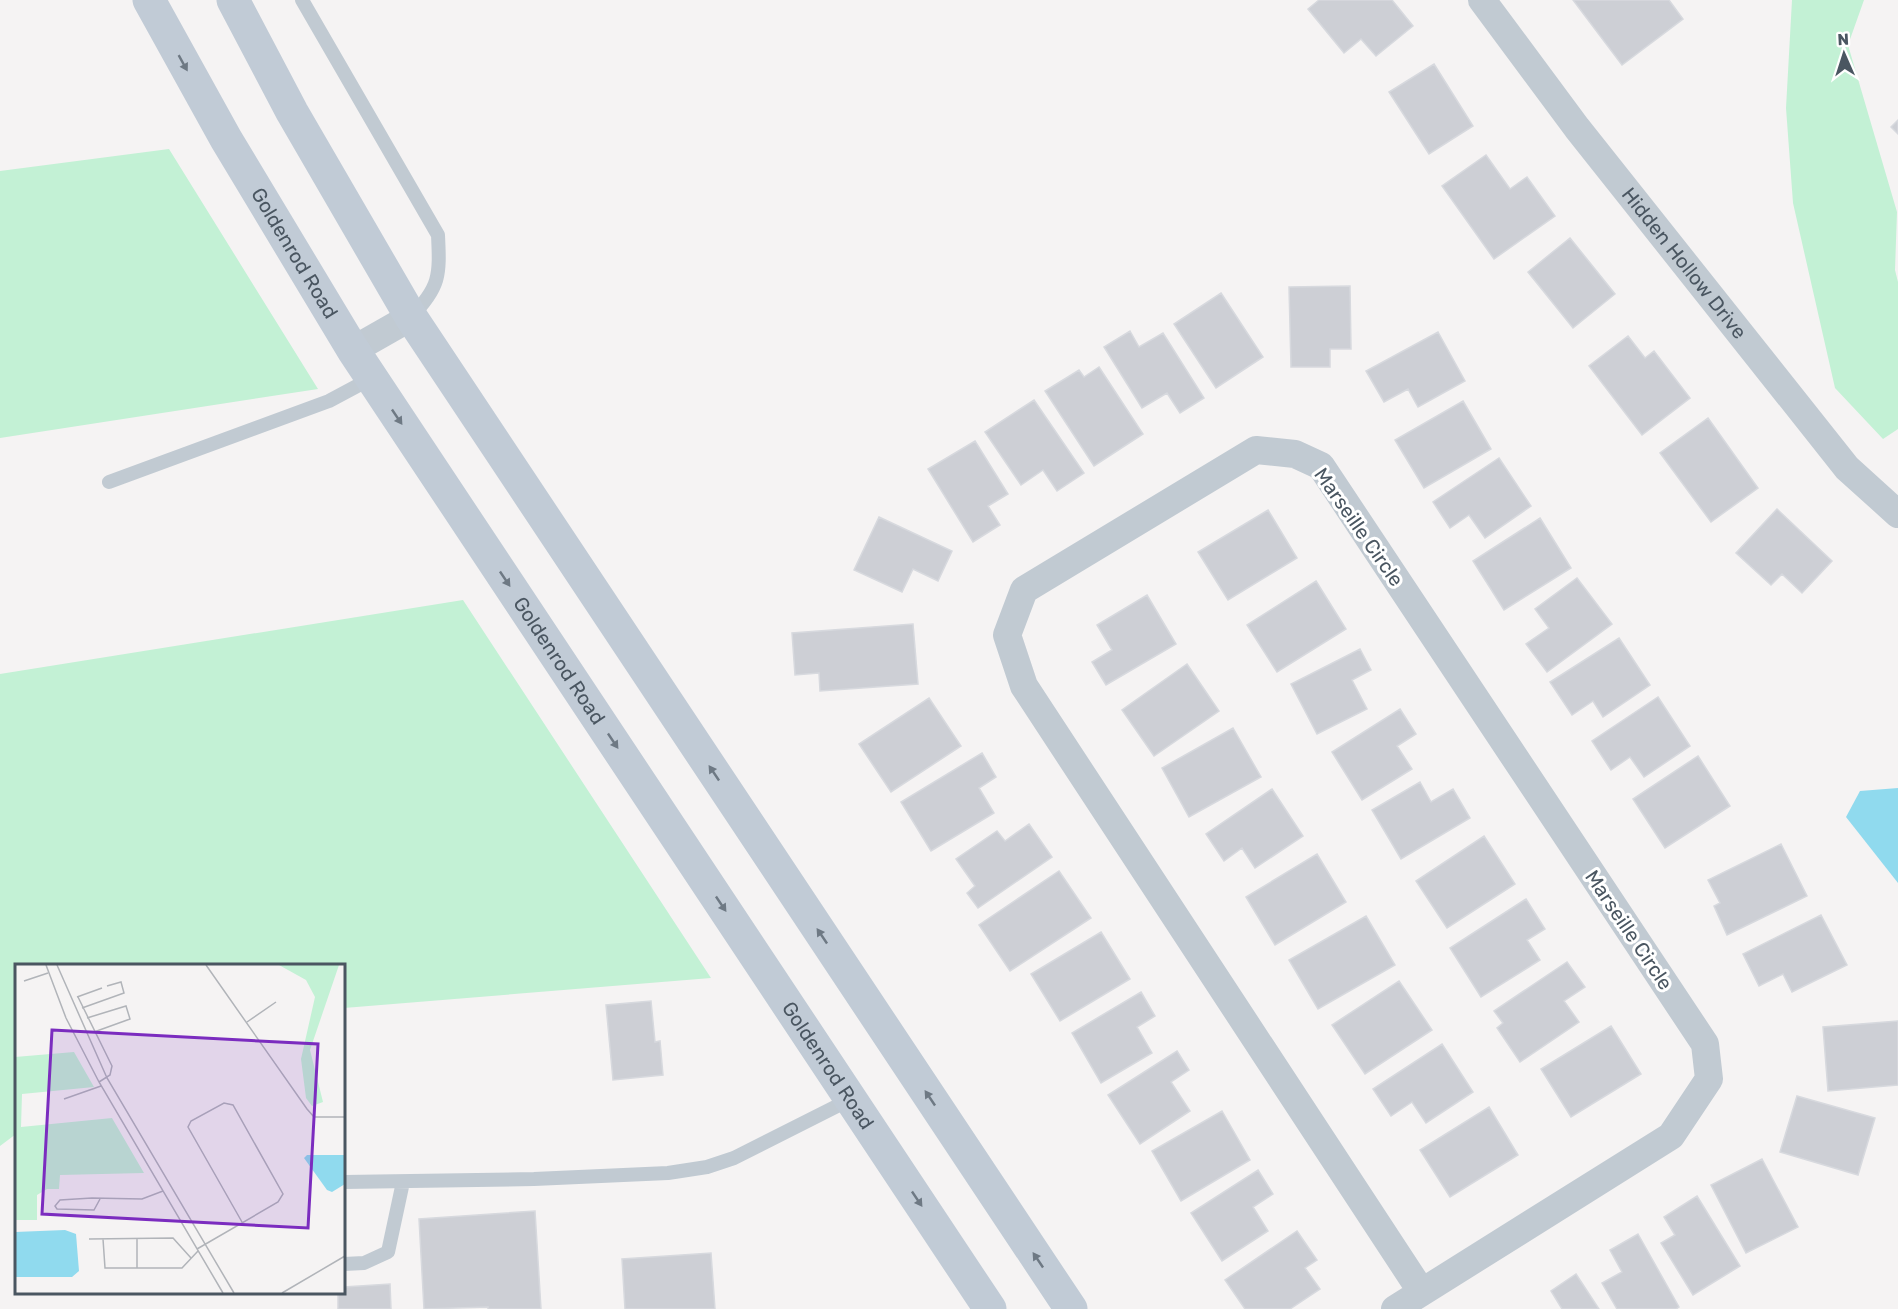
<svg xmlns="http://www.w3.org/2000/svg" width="1898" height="1309" viewBox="0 0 1898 1309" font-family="Rubik,sans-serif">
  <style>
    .green { fill: #c3f1d5 }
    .water { fill: #90daee }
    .building { fill: #cdcfd5; stroke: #d7d9de; stroke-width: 1.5 }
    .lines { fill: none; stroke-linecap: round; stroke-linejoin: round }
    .service { stroke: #c1cad2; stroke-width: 14 }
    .minor { stroke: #c1cad2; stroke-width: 28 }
    .secondary { stroke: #c1cbd6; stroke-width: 33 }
    .oneway { fill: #6e7984 }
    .labels { text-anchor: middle; stroke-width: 6; stroke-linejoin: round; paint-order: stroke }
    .street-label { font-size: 20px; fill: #4a5661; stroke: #fff }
    .inset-road { fill: none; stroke: #b1b4b9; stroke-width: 1.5 }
    .view { fill: #7b2cbf; fill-opacity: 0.15; stroke: #7b2cbf; stroke-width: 3 }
    .inset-edge { fill: none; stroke: #4a5661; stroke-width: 3 }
  </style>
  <rect width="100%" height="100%" fill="#f5f3f3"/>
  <path class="green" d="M 1792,0 L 1864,0 L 1848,45 L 1897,212 L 1895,270 L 1898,282 L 1898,429 L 1883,439 L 1835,388 L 1793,203 L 1786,108 Z
    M 169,149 L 318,389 L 0,438 L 0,171 Z
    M 463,600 L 711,978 L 344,1008 L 344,966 L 16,966 L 16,1134 L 0,1146 L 0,674 Z"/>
  <path class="water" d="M 1898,788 L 1898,883 L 1846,817 L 1860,791 Z"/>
  <path class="building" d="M 1319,0 L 1392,0 L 1413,26 L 1376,56 L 1361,39 L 1344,53 L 1308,9 Z
    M 1573,0 L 1669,0 L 1683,19 L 1622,65 Z
    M 1434,64 L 1473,126 L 1429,154 L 1389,92 Z
    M 1898,120 L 1898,134 L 1891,127 Z
    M 1486,155 L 1510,189 L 1527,177 L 1555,216 L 1494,259 L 1442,186 Z
    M 1570,238 L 1615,294 L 1573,328 L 1528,272 Z
    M 1350,286 L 1351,349 L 1330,349 L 1330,367 L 1291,367 L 1289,287 Z
    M 1221,293 L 1263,357 L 1216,388 L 1174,324 Z
    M 1130,331 L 1139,347 L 1163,333 L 1204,398 L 1180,413 L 1167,393 L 1142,408 L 1104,347 Z
    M 1438,332 L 1465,381 L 1418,407 L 1408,389 L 1384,402 L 1366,371 Z
    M 1628,336 L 1645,358 L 1654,351 L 1690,398 L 1642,435 L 1589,366 Z
    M 1099,367 L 1143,434 L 1094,466 L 1045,391 L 1079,370 L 1084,377 Z
    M 1034,400 L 1084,473 L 1057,491 L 1043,470 L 1021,485 L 985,432 Z
    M 1463,401 L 1491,449 L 1424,488 L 1395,440 Z
    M 1708,418 L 1758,488 L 1711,522 L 1660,453 Z
    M 975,441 L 1008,494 L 988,506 L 1000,525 L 973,542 L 928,469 Z
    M 1499,458 L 1531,506 L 1485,538 L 1469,515 L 1450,528 L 1433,502 Z
    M 1777,509 L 1832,561 L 1802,593 L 1782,574 L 1771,585 L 1736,553 Z
    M 1268,510 L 1297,558 L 1228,600 L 1198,552 Z
    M 879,517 L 952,551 L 938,581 L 913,569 L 902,592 L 854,570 Z
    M 1540,518 L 1571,568 L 1504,610 L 1473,561 Z
    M 1577,578 L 1612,624 L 1547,672 L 1526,644 L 1549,628 L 1535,609 Z
    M 1316,581 L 1346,629 L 1277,672 L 1247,625 Z
    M 1147,595 L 1176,644 L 1106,685 L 1092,662 L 1112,650 L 1097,625 Z
    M 913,624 L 918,684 L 820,691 L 819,673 L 795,675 L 792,633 Z
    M 1619,638 L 1650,685 L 1603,717 L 1593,701 L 1572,715 L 1550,682 Z
    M 1360,649 L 1371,670 L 1352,680 L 1367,709 L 1317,734 L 1291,684 Z
    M 1187,664 L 1219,711 L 1154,756 L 1122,710 Z
    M 1658,697 L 1690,746 L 1644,777 L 1630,757 L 1611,770 L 1592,741 Z
    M 929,698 L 961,746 L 891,792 L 859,744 Z
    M 1400,709 L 1416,734 L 1397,746 L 1412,769 L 1362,800 L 1332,752 Z
    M 1233,728 L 1261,777 L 1189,817 L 1162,768 Z
    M 982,753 L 996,777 L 979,788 L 994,813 L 931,851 L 901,802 Z
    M 1698,756 L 1730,806 L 1665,848 L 1633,799 Z
    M 1420,782 L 1431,802 L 1453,789 L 1470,818 L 1401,859 L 1372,810 Z
    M 1272,789 L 1303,836 L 1255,868 L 1242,848 L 1224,861 L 1206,834 Z
    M 1029,824 L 1052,857 L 978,908 L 967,893 L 975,886 L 956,859 L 997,831 L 1005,841 Z
    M 1484,836 L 1515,884 L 1447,928 L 1416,881 Z
    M 1781,844 L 1807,896 L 1727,935 L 1714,906 L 1720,903 L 1708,880 Z
    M 1317,854 L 1346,902 L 1275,945 L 1246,897 Z
    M 1059,871 L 1091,918 L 1010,971 L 979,925 Z
    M 1526,899 L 1545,929 L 1527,940 L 1540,960 L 1481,997 L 1450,948 Z
    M 1821,915 L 1847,965 L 1792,992 L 1783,974 L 1759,986 L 1743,954 Z
    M 1366,916 L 1395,965 L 1318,1009 L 1289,960 Z
    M 1101,932 L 1130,979 L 1060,1021 L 1031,974 Z
    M 1567,962 L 1585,987 L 1564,1001 L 1579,1022 L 1520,1062 L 1497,1028 L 1503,1023 L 1494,1011 Z
    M 1399,981 L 1432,1030 L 1365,1074 L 1332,1025 Z
    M 1141,992 L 1155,1016 L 1137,1027 L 1152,1053 L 1101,1083 L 1072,1033 Z
    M 651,1001 L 655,1042 L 660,1041 L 663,1075 L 613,1080 L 606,1005 Z
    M 1898,1021 L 1898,1085 L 1828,1091 L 1823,1027 Z
    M 1611,1026 L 1641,1074 L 1571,1117 L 1541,1069 Z
    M 1442,1044 L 1473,1092 L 1426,1123 L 1412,1102 L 1391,1116 L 1373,1089 Z
    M 1177,1051 L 1189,1070 L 1171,1082 L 1190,1111 L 1140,1144 L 1108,1095 Z
    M 1797,1096 L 1875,1118 L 1858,1175 L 1780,1152 Z
    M 1489,1107 L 1518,1155 L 1450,1197 L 1420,1150 Z
    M 1222,1111 L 1250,1160 L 1181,1201 L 1152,1151 Z
    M 1762,1159 L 1798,1227 L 1746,1253 L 1711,1185 Z
    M 1258,1170 L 1273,1194 L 1253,1207 L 1268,1231 L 1222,1261 L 1191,1213 Z
    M 1697,1196 L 1740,1266 L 1693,1295 L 1661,1243 L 1675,1235 L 1664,1217 Z
    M 535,1211 L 541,1309 L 488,1309 L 488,1307 L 424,1309 L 419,1219 Z
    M 1297,1231 L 1317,1260 L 1305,1268 L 1320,1289 L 1290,1309 L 1245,1309 L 1225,1280 Z
    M 1638,1234 L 1679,1307 L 1676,1309 L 1617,1309 L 1602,1283 L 1622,1272 L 1610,1250 Z
    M 711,1253 L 715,1309 L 625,1309 L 622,1259 Z
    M 1576,1274 L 1599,1309 L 1562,1309 L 1551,1291 Z
    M 390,1284 L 391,1309 L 338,1309 L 338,1292 L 344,1292 L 344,1287 Z"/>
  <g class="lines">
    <path class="service" d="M 302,0 L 438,235 C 440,276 440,287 411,317
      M 109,482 L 329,401 L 372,378
      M 344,1182 L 534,1179 L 668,1173 L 707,1167 L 734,1158 L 851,1099
      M 344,1264 L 364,1263 L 388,1252 L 403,1182"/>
    <g class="minor">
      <path id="s1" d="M 1482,0 L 1577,128 L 1847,468 L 1898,514"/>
      <path d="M 353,350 L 411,317"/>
      <path d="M 1395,1309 L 1671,1136 L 1709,1079 L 1705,1044 L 1321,466 L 1295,454 L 1256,450 L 1024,590 L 1007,635 L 1024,686 L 1421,1291"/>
    </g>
    <g class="secondary">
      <path id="s2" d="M 149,0 L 226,139 L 353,350 L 990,1309"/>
      <path d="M 233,0 L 292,112 L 411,317 L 1071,1309"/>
    </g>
  </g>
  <defs><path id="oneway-solid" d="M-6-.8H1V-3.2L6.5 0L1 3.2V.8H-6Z" transform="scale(1.5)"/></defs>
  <g class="oneway">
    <use href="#oneway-solid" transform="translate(183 63) rotate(61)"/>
    <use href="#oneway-solid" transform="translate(397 417) rotate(56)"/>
    <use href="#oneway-solid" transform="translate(505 579) rotate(56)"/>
    <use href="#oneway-solid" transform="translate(613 741) rotate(56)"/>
    <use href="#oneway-solid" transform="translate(714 773) rotate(-124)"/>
    <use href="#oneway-solid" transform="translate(721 904) rotate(56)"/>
    <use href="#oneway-solid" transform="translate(822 936) rotate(-124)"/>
    <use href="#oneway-solid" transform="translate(930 1098) rotate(-124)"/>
    <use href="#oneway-solid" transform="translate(917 1199) rotate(56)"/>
    <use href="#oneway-solid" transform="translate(1038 1260) rotate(-124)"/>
  </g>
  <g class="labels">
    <g class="street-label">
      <text dy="7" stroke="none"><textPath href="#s2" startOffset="292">Goldenrod Road</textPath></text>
      <text dy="7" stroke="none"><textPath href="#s1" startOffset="332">Hidden Hollow Drive</textPath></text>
      <text transform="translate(1359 527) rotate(55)" y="7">Marseille Circle</text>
      <text dy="7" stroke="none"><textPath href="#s2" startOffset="778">Goldenrod Road</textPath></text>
      <text transform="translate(1629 930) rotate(56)" y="7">Marseille Circle</text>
      <text dy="7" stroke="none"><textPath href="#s2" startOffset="1264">Goldenrod Road</textPath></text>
    </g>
  </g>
  <g transform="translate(15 964)">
    <rect width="330" height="330" fill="#f5f3f3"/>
    <path d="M 264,1 L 324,1 L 295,86 L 308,138 L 297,142 L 291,134 L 286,95 L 300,33 L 291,16 ZM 59,88 L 79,123 L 7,130 L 6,163 L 97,154 L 129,209 L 45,211 L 44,225 L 32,225 L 22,231 L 22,256 L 0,256 L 0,93 Z" fill="#c3f1d5"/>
    <path d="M 292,191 L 330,191 L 330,220 L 317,228 L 312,226 L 289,194 ZM 50,266 L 61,270 L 64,307 L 57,313 L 0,313 L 0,268 Z" fill="#90daee"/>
    <path class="inset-road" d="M 31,1 L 51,54 L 84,118 L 208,329M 42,1 L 92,114 L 219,329M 191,1 L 292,145 L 299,153 L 330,153M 9,17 L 33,9M 62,33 L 87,24M 63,33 L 97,102 L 95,111 L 84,118M 67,44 L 109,29 L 106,18 L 92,22M 72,54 L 111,42 L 115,55 L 79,68M 232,58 L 261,38M 49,135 L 86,122M 85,235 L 79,246 L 42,245 L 40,242 L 45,236 L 77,234 L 127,235 L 148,227M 122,274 L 122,304M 74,275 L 158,274 L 176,294M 88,275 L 90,304 L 167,304 L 183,287M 182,285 L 263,238 L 268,230 L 218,141 L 209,139 L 176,157 L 173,163 L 227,258M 267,329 L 330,292"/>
    <path class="view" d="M 37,66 L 303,80 L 293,264 L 27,250 Z"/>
    <rect width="330" height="330" class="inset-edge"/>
  </g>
  <g transform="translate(1844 54) rotate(357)" stroke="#ffffff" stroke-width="4.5" paint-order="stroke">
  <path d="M0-4.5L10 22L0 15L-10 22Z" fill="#4a5661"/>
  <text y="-9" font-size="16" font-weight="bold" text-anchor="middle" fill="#4a5661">N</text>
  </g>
</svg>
